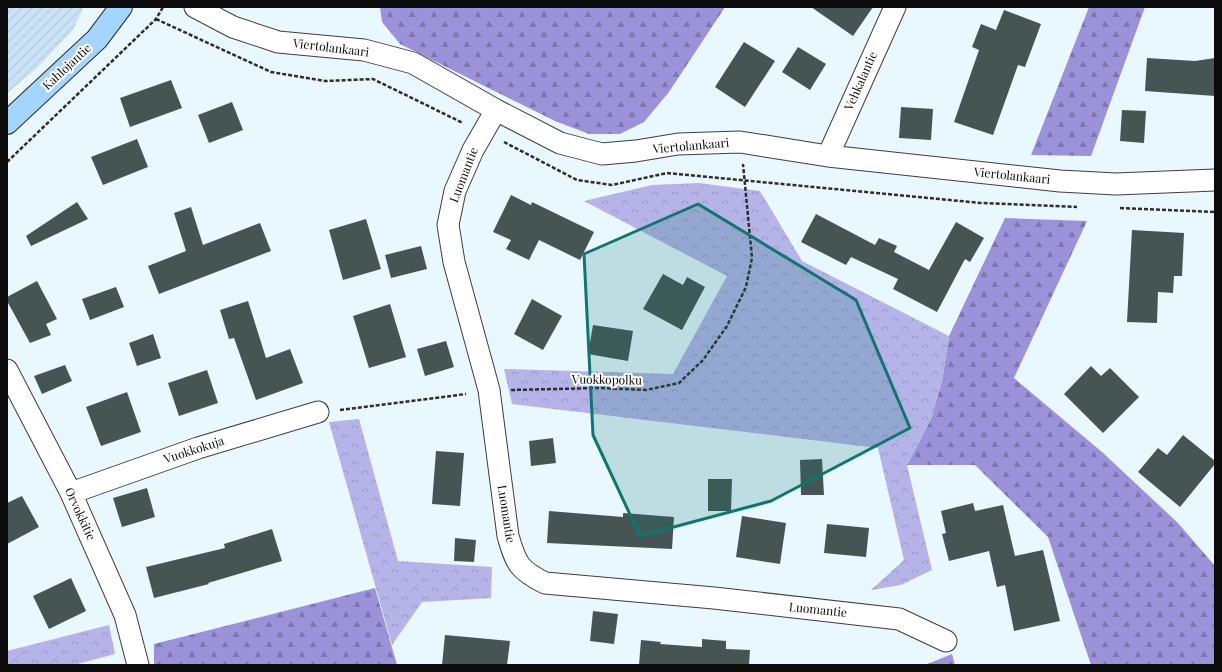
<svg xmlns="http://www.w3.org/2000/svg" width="1222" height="672" viewBox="0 0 1222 672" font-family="'Playfair Display',serif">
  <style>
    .farmland { fill: url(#farmland-furrows) }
    .forest { fill: url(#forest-firs) }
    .park { fill: url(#park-crowns) }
    .building { fill: #475454 }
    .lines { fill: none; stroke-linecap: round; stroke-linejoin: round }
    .street-casing { stroke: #3e3e3e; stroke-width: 23 }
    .secondary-casing { stroke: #2d2d2d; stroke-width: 24 }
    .path { stroke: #2d2d2d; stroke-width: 2.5; stroke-dasharray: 4 2; stroke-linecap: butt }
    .street { stroke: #fff; stroke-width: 21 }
    .secondary { stroke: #a4d5ff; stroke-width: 22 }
    .marked { fill: #0f766e; fill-opacity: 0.2; stroke: #0f766e; stroke-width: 3; stroke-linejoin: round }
    .labels { text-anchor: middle; stroke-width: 4; stroke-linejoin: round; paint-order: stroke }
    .street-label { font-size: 12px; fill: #0b0b0b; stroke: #fff }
  </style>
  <defs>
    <pattern id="farmland-furrows" width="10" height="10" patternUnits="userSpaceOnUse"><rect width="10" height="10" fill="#cae0f5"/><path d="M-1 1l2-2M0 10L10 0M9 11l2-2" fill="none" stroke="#acbfd1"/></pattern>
    <pattern id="forest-firs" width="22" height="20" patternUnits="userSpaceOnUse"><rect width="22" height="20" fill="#9b92da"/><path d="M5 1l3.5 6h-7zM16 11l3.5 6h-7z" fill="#7d75af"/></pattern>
    <pattern id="park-crowns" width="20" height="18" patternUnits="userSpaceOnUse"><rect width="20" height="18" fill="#b6b3e9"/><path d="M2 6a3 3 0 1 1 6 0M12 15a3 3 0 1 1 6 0" fill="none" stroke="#9b99c6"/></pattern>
  </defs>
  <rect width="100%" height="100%" fill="#e9f7ff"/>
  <path class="farmland" d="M 7,7 L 84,7 L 73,30 L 35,70 L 7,93 Z"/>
  <path class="forest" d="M 380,7 L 725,7 L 669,92 L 644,122 L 620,134 L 589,134 L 555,121 L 400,44 L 382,22 Z
    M 1089,7 L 1145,7 L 1091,156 L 1031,155 Z
    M 1005,218 L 1087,221 L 1014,378 L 1102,452 L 1178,523 L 1215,566 L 1215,665 L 1091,665 L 1048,537 L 975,465 L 907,465 L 931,419 L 942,381 L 949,336 Z
    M 375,588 L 397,665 L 154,665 L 154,644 Z
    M 952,654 L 955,665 L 925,665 Z"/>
  <path class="park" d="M 699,183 L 760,191 L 802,261 L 949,336 L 942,381 L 931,419 L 907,465 L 932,570 L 901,585 L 871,590 L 904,560 L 878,448 L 512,404 L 504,369 L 673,374 L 727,276 L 584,201 L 652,185 Z
    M 359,419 L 398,561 L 492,567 L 491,598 L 422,602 L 392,645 L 329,422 Z
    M 109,625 L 115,654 L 74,665 L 7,665 L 7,651 Z"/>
  <path class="building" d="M 811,7 L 873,7 L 853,36 Z
    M 1004,10 L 1041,24 L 1025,67 L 1018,65 L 993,135 L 954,122 L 979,50 L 972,47 L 981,24 L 996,30 Z
    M 744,42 L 775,61 L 745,107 L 715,87 Z
    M 798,47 L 826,64 L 810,90 L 782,72 Z
    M 1147,58 L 1195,61 L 1215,58 L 1215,96 L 1145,91 Z
    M 171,80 L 182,108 L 130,127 L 120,98 Z
    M 232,102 L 243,130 L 209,143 L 198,115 Z
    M 901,107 L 933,109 L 931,140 L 899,138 Z
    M 1122,110 L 1146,111 L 1144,143 L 1120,141 Z
    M 137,139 L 148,167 L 103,185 L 91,157 Z
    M 511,195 L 531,205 L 532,202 L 594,232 L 580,260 L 539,240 L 529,260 L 506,249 L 511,240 L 493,232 Z
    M 77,202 L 88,219 L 31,246 L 26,236 Z
    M 191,207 L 203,245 L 260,223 L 271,251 L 159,294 L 148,266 L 186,251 L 174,213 Z
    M 816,214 L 875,245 L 879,238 L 897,246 L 894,252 L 929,270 L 956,222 L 984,238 L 970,262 L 965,259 L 937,312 L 893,289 L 898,279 L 851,257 L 846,265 L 801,242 Z
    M 366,219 L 381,269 L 343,280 L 329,230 Z
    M 1132,230 L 1184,233 L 1182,276 L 1174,276 L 1173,293 L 1158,292 L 1157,323 L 1127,322 Z
    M 421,246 L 427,269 L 391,278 L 385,255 Z
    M 663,274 L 683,285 L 687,277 L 705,287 L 682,330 L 643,309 Z
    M 37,281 L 57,319 L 46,324 L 51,335 L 30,343 L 7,301 L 7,297 Z
    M 116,287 L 124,307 L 90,320 L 82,299 Z
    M 532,299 L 562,316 L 543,350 L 514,334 Z
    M 248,301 L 266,358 L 290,349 L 303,383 L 256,400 L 234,338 L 229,339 L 220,310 Z
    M 390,304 L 406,357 L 369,368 L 353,316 Z
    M 593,325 L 633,331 L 628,361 L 588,354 Z
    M 153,334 L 161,358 L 137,366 L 129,343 Z
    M 446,341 L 454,367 L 425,376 L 417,349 Z
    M 65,365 L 72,381 L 42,394 L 34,376 Z
    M 1091,366 L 1101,376 L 1110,368 L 1139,397 L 1103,433 L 1064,394 Z
    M 207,370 L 218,403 L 179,416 L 168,383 Z
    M 127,392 L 141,432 L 101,446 L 86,407 Z
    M 1183,435 L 1215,461 L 1215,464 L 1180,507 L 1138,472 L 1158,448 L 1167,455 Z
    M 553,438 L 556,463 L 531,466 L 529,441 Z
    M 436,451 L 464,453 L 460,506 L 432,504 Z
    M 822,459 L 824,495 L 801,495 L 800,460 Z
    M 708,479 L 732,479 L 731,511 L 708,511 Z
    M 147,488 L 155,517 L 122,527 L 113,498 Z
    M 22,496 L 39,527 L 7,544 L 7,503 Z
    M 973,503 L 975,511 L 1003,505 L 1015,556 L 1043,550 L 1060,621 L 1014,631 L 1005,585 L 997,587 L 989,551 L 949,561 L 942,534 L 946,533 L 941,511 Z
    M 549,511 L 623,517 L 623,513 L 674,517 L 672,549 L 547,543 Z
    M 742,516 L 786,523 L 780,564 L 736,557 Z
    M 827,524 L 869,528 L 866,557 L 824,553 Z
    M 272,529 L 282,561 L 208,583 L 209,584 L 154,598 L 146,567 L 225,548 L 224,544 Z
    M 455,538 L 476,540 L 474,562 L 454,561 Z
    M 71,578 L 86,611 L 49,629 L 33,596 Z
    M 593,611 L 618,614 L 614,644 L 590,641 Z
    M 445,635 L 510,641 L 507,665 L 442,665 Z
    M 702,639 L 726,641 L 726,649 L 750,650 L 749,665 L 639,665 L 641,640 L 661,642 L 660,644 L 702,647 Z"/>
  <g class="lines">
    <defs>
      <path id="street" d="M 195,7 L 233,27 L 278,42 L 364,50 L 413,63 L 496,110 L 560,143 L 602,154 L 636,151 L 678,144 L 740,142 L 828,156 L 1060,181 L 1116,184 L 1215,180
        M 496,110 L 473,150 L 455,191 L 448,225 L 454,262 L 489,390 L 508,536 C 516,564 519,570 545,583 L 714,598 L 899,619 L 946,641
        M 828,156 L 895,7
        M 7,370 L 71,493 L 125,615 L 138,665
        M 71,493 L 198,448 L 318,412"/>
      <path id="secondary" d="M 7,123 L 97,39 L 121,7"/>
    </defs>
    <use href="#street" class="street-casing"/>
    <use href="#secondary" class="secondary-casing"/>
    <path class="path" d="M 156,19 L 271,72 L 325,81 L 373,79 L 463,123
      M 504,142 L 577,180 L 612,185 L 667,173 L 981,203 L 1077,207
      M 7,162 L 156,19 L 163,7
      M 1120,208 L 1215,212
      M 511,390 L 599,388 L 646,390 L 679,383 L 703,360 L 727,326 L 746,287 L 752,258 L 743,164
      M 340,410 L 466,394"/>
    <use href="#street" class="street"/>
    <use href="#secondary" class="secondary"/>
  </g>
  <path class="marked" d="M 698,204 L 856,300 L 910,428 L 771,501 L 640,536 L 593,435 L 584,254 Z"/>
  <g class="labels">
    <g class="street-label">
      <text transform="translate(331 48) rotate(7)" y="4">Viertolankaari</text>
      <text transform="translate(67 67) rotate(-43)" y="4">Kahlojantie</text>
      <text transform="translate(861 81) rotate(-66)" y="4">Vehkalantie</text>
      <text transform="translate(691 146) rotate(-5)" y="4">Viertolankaari</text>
      <text transform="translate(464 175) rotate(-69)" y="4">Luomantie</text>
      <text transform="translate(1012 176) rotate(6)" y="4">Viertolankaari</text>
      <text transform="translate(607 380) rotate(1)" y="4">Vuokkopolku</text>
      <text transform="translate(194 450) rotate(-18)" y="4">Vuokkokuja</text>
      <text transform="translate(80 514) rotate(65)" y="4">Orvokkitie</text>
      <text transform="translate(506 514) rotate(81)" y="4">Luomantie</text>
      <text transform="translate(818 610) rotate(6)" y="4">Luomantie</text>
    </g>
  </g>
  <rect width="1222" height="672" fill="none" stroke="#0b0b0b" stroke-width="16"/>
</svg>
